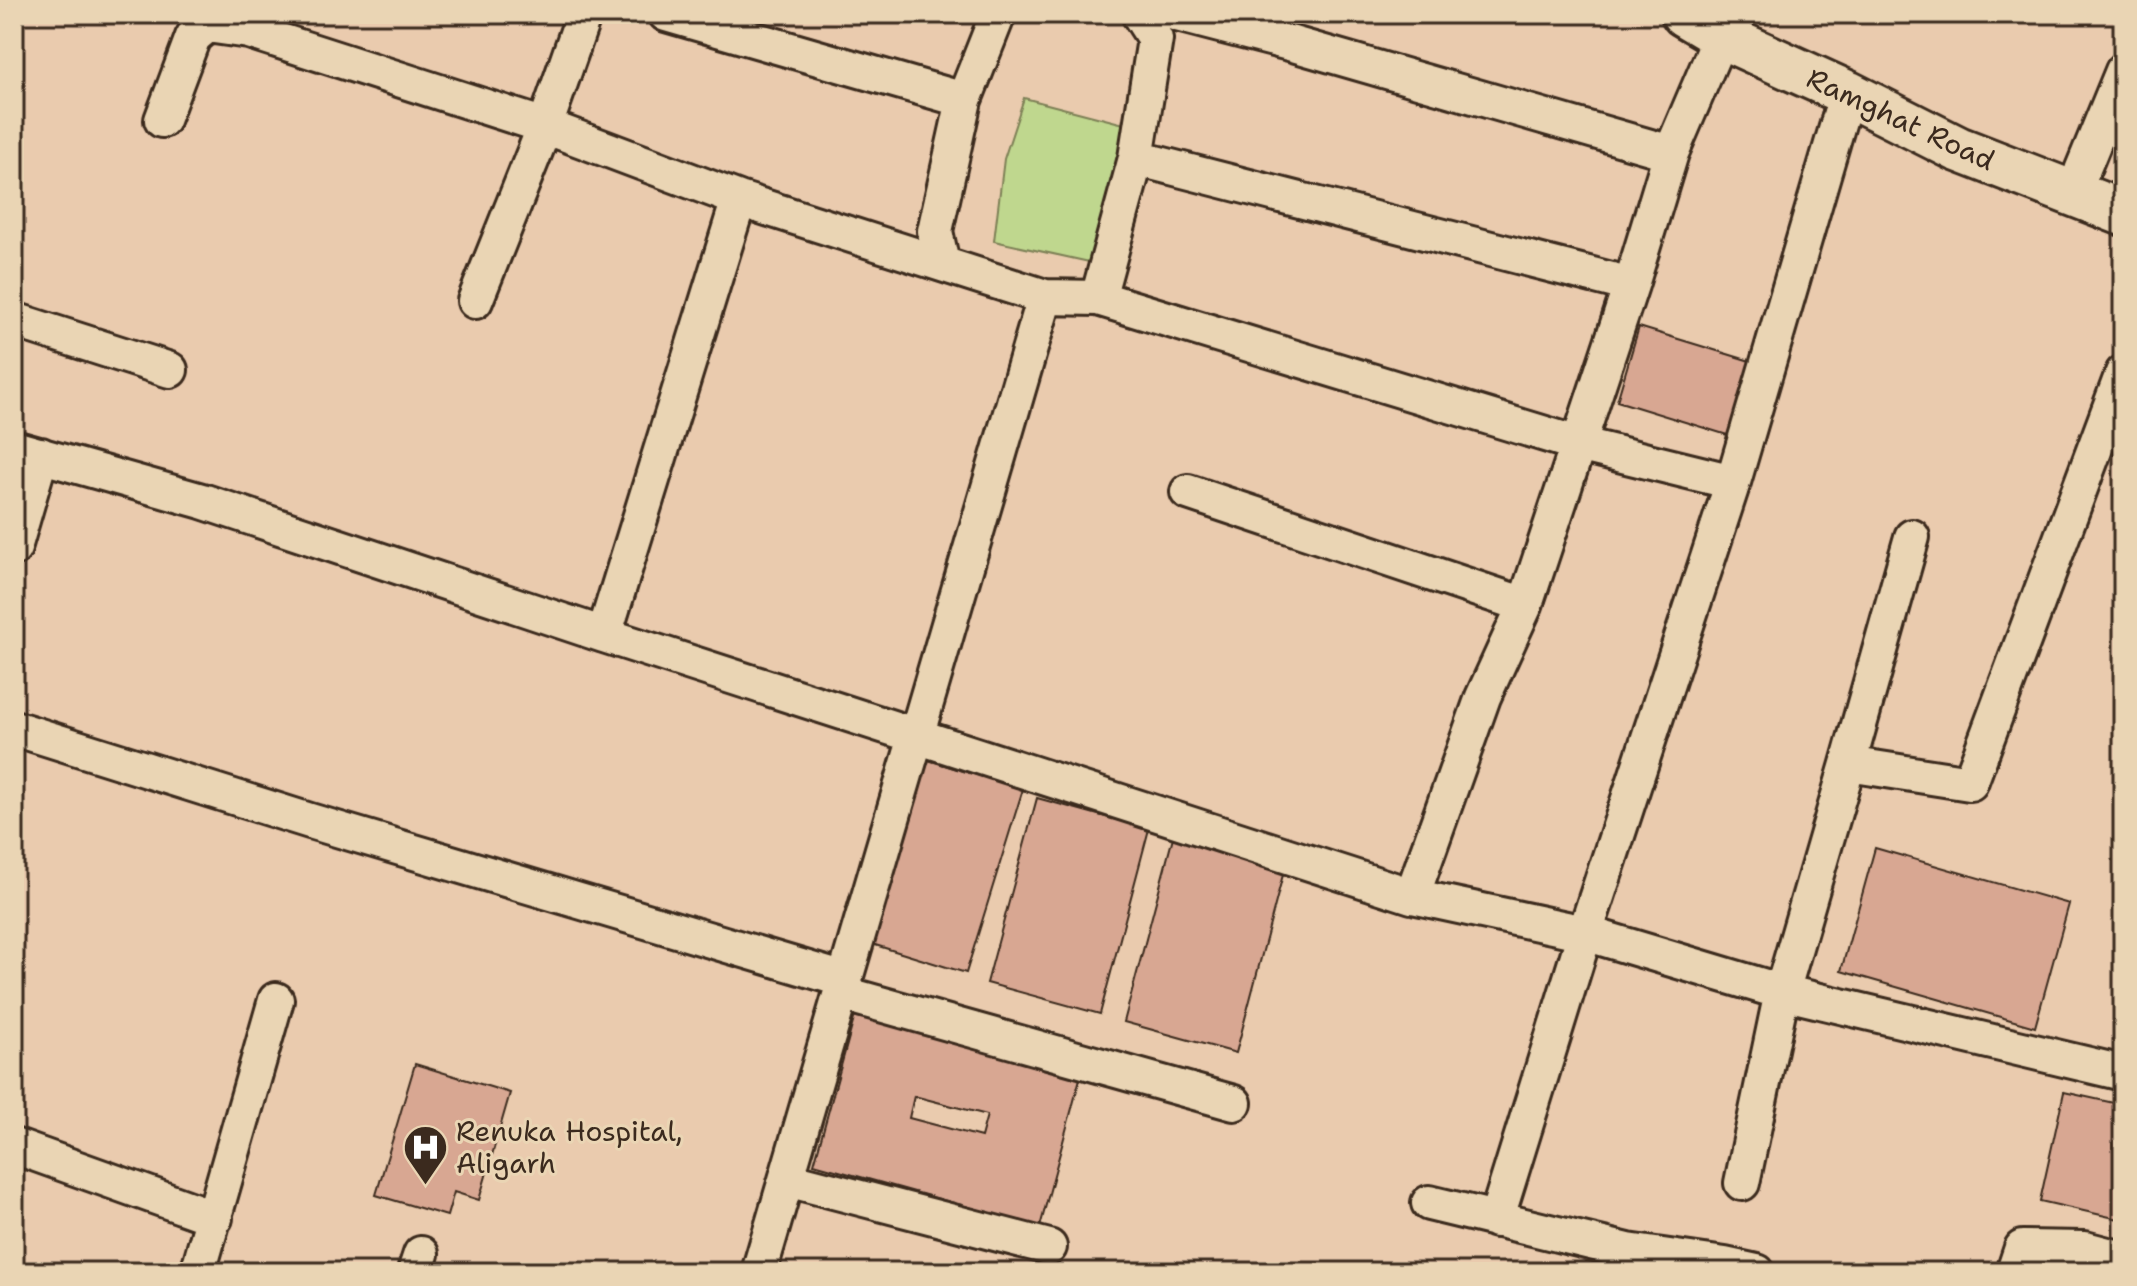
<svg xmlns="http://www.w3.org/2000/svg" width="2137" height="1286" viewBox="0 0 2137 1286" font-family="'Shantell Sans',sans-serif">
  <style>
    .green { fill: #bfd78e; stroke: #7d8056; stroke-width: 2 }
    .building { fill: #d8a792; stroke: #3b2a1e; stroke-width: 2; fill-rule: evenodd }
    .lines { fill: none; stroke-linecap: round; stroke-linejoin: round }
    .minor-casing { stroke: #3b2a1e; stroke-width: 40 }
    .secondary-casing { stroke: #3b2a1e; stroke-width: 50 }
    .minor { stroke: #ead5b4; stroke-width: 34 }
    .secondary { stroke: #ead5b4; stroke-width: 44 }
    .labels { text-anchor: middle; stroke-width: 6; stroke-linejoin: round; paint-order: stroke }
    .street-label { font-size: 28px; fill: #3b2a1e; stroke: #ead5b4 }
    .poi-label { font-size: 28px; fill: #3b2a1e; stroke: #ead5b4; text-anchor: start }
  </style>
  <rect width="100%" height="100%" fill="#eacbae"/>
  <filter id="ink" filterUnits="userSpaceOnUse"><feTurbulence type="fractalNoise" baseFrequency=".0125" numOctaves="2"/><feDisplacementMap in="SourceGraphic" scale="16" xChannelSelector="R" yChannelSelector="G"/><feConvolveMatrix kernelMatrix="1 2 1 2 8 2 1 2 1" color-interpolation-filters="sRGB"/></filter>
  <g filter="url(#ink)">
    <path class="green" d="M 1024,98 L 1143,129 L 1094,263 L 994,241 L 1004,159 Z"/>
    <path class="building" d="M 1639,327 L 1760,364 L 1737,438 L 1617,401 Z
      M 928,760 L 1023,789 L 966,973 L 872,944 Z
      M 1037,798 L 1149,829 L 1100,1014 L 987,983 Z
      M 1173,837 L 1285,867 L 1236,1053 L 1124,1022 Z
      M 1875,848 L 2069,904 L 2035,1027 L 1841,971 Z
      M 857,1008 L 1082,1071 L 1040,1227 L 814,1164 ZM 914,1096 L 987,1115 L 981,1137 L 909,1118 Z
      M 415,1064 L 510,1093 L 479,1200 L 454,1192 L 447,1216 L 376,1195 Z
      M 2064,1092 L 2123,1105 L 2123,1220 L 2040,1201 Z"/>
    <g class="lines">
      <defs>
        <path id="minor" d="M 666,14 L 964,100
          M 1177,14 L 1293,44 L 1671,153
          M 162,120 L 193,37 L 207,25 L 249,31 L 545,126 L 739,199 L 1045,297
          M 1136,158 L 1155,39 L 1139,14
          M 2082,171 L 2123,71
          M 739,199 L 604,635 L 1412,896 L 1483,697 L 1525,605
          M 942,264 L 935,231 L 964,100 L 998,14
          M 1098,298 L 1578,444 L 1733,482
          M 475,301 L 545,126 L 584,14
          M 14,320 L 170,370
          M 14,448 L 202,501 L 604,635
          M 1188,492 L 1525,605 L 1631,285 L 1671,153 L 1721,36 L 1738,14
          M 14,548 L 41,455
          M 14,728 L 310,821 L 845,980
          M 1848,764 L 1912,537
          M 1412,896 L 1585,933 L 1782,992 L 2123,1073
          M 841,993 L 1234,1103
          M 14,1146 L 215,1218
          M 787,1179 L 1049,1247
          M 1742,1183 L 1782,992 L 1848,764 L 1970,783 L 2123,373
          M 1429,1203 L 1628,1251 L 1725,1265 L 1757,1272
          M 1496,1220 L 1585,933 L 1733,482 L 1847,93
          M 198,1272 L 276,1000
          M 415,1272 L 421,1254
          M 759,1272 L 1045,297 L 1098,298 L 1136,158 L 1631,285
          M 2014,1272 L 2022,1248 L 2085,1249 L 2123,1259"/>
        <path id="secondary" d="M 1684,14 L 1721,36 L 1847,93 L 1958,149 L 2123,213"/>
      </defs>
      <use href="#minor" class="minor-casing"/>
      <use href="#secondary" class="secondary-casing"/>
      <use href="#minor" class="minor"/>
      <use href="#secondary" class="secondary"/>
    </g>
  </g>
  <defs>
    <symbol id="hospital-pin" viewBox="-11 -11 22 30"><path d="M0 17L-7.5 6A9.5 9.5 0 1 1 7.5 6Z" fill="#3b2a1e" stroke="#ead5b4"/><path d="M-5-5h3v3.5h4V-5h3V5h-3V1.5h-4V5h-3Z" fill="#fff"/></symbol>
  </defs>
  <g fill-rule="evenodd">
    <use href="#hospital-pin" x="400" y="1122" width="51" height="69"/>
  </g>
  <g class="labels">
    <g class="street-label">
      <text transform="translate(1901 119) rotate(25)" y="10">Ramghat Road</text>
    </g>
    <g class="poi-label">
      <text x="456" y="1141">Renuka Hospital,<tspan x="456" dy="32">Aligarh</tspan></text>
    </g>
  </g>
  <rect width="2137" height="1286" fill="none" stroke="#ead5b4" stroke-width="48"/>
  <rect x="24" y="24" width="2089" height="1238" fill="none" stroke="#3b2a1e" stroke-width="3" filter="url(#ink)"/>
</svg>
